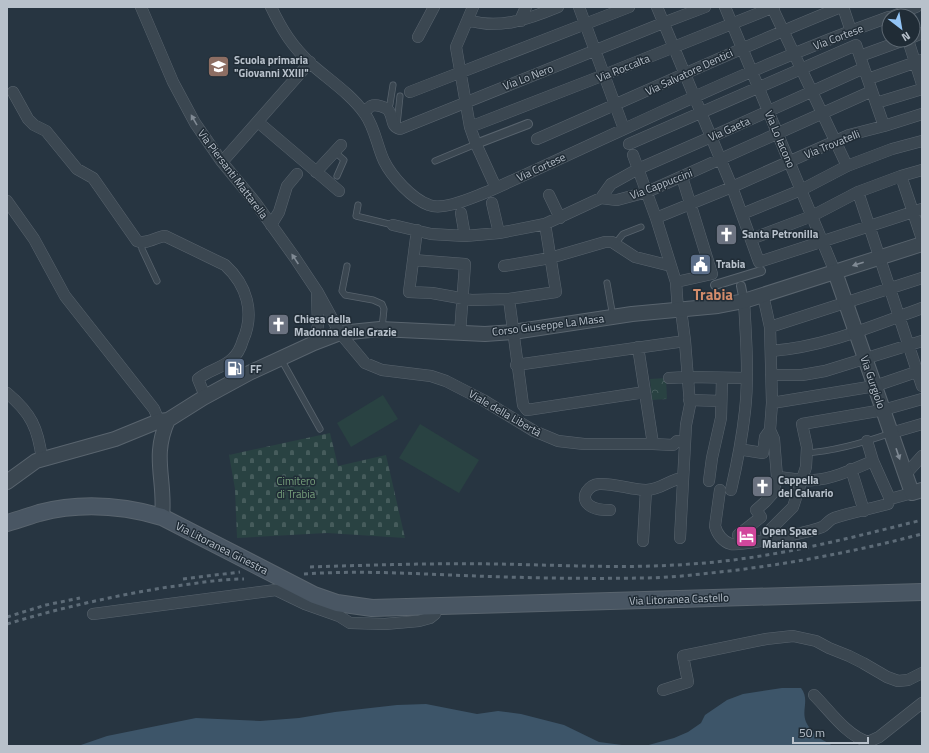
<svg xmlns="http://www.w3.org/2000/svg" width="929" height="753" viewBox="0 0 929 753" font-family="'Titillium Web',sans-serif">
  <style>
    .grass { fill: #294242 }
    .cemetery { fill: url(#cemetery-stones) }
    .park { fill: url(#park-crowns) }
    .water { fill: #3d5569 }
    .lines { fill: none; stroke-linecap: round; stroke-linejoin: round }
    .service-casing { stroke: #59646e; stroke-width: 7 }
    .pedestrian-casing { stroke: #59646e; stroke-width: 10 }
    .minor-casing { stroke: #59646e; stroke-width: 12 }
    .tertiary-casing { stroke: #59646e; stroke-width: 16 }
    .secondary-casing { stroke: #59646e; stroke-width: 18 }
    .service { stroke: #3b4751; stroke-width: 5.5 }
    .pedestrian { stroke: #3b4751; stroke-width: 8 }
    .minor { stroke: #3b4751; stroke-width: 11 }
    .tertiary { stroke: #3b4751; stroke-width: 14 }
    .secondary { stroke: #495663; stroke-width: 16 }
    .rail { stroke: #5d6b77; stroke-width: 3; stroke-dasharray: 4 4; stroke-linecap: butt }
    .oneway { fill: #808a94 }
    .labels { text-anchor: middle; stroke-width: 3; stroke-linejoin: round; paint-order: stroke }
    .street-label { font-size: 11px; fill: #b8c1cb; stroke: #202c36 }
    .poi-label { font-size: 11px; font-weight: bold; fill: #b8c1cb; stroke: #202c36; text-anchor: start }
    .park-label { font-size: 11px; fill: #77a07c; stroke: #202c36 }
    .district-label { font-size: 15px; font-weight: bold; fill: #d38c6b; stroke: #202c36 }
  </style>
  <defs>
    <pattern id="cemetery-stones" width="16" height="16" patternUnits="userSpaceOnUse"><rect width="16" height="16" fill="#294242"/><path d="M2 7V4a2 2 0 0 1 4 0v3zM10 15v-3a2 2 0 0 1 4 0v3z" fill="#465c5c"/></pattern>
    <pattern id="park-crowns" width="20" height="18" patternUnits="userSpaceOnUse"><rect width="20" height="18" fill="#294242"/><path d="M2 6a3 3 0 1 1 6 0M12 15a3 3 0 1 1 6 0" fill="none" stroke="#465c5c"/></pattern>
  </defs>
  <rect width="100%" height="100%" fill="#273541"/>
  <path class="grass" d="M 383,395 L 398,419 L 351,447 L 337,423 Z
    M 420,424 L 479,460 L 459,493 L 399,458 Z"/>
  <path class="cemetery" d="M 330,433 L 338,466 L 386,455 L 405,538 L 327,533 L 237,538 L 235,489 L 229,455 Z"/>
  <path class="park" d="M 666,378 L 667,399 L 652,400 L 650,379 Z"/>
  <path class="water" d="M 782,688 L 801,688 C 810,700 801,710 806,722 C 809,729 816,735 821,739 C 825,742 829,742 832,746 L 645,746 L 674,738 L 688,732 L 701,723 L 705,715 L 727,700 L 743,694 Z
    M 426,704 L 477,714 L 498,711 L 521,714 L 564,725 L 599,742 L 622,745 L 644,746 L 78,746 L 107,736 L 196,718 L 260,721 L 299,718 L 335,712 L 397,705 Z"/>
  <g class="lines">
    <defs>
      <path id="service" d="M 387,109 L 390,104 L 393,85
        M 397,125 L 400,96
        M 335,152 L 344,160 L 337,176
        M 435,161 L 476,144
        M 358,205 L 356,216 L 393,225
        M 141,243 L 142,249 L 157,281
        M 615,244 L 623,234 L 641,227
        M 347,266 L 342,291 L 345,295 L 373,300 L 382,304 L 384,309 L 382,328
        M 607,283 L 613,317
        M 281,359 L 320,429
        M 806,453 C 836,451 863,443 891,433"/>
      <path id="pedestrian" d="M 476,144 L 528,124
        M 715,285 L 761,271
        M 741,286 L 744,301"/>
      <path id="minor" d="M 141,7 L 173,82 L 195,123 L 222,162 L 255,202 L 295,258 L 317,291 L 340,333 L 365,363 L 382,370 L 431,376 L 446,381 L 483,400 L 534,431 L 558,441 L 584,444 L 653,444 L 673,445 L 677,441 L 685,441
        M 271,7 C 282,30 292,46 311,64 C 329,80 351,94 365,114 C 375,128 377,146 384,161 C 392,177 412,199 429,205 C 444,211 473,197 487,192 C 621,132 751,66 889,17
        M 473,7 L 456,47 L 470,127 L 476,144 L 496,188
        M 579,7 L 624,129
        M 657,7 L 732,187 L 759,262 L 922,209
        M 725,7 L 835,272
        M 772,7 L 847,166
        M 843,7 L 851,31
        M 893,16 L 916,7
        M 468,20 C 499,30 529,19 558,7
        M 521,21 L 521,18 L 526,7
        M 418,37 L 434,7
        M 913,37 L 922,33
        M 908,40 L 922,84
        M 860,56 L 904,40
        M 868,79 L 922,60
        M 13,92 L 28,119 L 34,125 L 46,131 L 77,169 L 93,178 L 137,241 C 146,245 156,237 165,236 L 225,265 C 247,285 255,313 243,340 C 241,347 238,354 232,359 C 223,368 208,370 198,379 L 205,396
        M 410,92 L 629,7
        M 876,103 L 922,89
        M 364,113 C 366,111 369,107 371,106 C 376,104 386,107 389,111 C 394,119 390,126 400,129 L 663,23 L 705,7
        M 258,122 L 339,191
        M 470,127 L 604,75 L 774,7
        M 537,139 C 638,95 739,48 841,7
        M 629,144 L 856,45 L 884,126
        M 633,155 L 656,218 L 676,282 L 678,311
        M 222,162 L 310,62
        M 316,172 L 341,145
        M 901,176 L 922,239
        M 858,192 L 922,386
        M 549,195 L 560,218
        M 601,198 L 611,184 L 638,169 L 711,137 L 864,68
        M 7,201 L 34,239 L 65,296 L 154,409 L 159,421
        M 492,203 L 499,233
        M 461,213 L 465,236
        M 742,214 L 801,190 L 847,166 L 892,149 L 922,141
        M 656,218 L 732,187 L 849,135 L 884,126 L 922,114
        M 271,225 L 279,212 L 287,186 L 297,174
        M 393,225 L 431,234 L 465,236 L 499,233 L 545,224 L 601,198 L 617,200 L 647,192 L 872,91
        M 417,230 L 409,292 L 432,293 L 471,300 L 509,299 L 556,292 L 545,224
        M 751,239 L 812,216 L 858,192 L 901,176 L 922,170
        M 413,260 L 465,264 L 460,333
        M 504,266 L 550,258 L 605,242 L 612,242 L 635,257 L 671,266
        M 676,282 L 712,274 L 682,177
        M 509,299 L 523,405 L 527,410 L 645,392
        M 770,327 L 922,278
        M 314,343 L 318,325 L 317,294
        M 638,347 L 653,444
        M 771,351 C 824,347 873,326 922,308
        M 516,365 L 685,341
        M 771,375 L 802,375 L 825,371 L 922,341
        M 669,378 L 688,377 L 746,378
        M 7,393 C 31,413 38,428 42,459
        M 689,400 L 721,401
        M 772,403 L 875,386 L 922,370
        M 891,433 L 922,424
        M 867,441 L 873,461 L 890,499
        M 744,450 L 763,453 L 765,437 L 770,430
        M 851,469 L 864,511
        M 905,475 L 922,456
        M 777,477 C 790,478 802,481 814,480 C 833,479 856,468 873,461
        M 709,481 L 712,458 L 721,418 L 722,378
        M 720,490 L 715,526 C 717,534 723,542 731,544 C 741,546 811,532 822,527 C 826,525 829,520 834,518 C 852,512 870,509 888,504 L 890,499 L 912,493
        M 731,490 C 737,464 742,438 745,411 C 749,375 746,337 744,301
        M 610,510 C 603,510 595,510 589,505 C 579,497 589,485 599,484 C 614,483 631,490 646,490 C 661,490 670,479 683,478
        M 738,535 L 761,517 L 756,510 L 765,502 L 773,493 L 777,477 L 774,439 L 770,430 L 772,403 L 770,327 L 763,295
        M 680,538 L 686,425 L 690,405 L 685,341 L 681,310
        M 766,539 L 766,534 L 793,507 L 806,467 L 807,447 L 802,424 L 883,410 L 922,399
        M 643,541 L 646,490
        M 93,614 L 276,590 L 305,604 L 339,616 L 350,623 L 385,624 L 419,621 L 430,618 L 435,614 L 436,607
        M 663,690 L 688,682 L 683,656 L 766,639 L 793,636 L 816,641 L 829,648 L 849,656 L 863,663 L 887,677 L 898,681 L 908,680 L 922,673
        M 814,695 C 830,711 846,735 868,742 L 879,737 L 922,703"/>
      <path id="tertiary" d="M 835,272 L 912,493 L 922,490
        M 7,482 L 36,461 L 115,439 L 159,421 L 168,420 L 203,398 L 249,373 L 314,343 L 340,333 L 380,329 L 485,334 L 513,332 L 632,314 L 718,306 L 744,301 L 922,244
        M 162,517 C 166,480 151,457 168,420"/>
      <path id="secondary" d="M 7,523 C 18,520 29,516 39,513 C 81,502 121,505 162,517 L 314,595 L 337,603 L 372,608 L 922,592"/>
    </defs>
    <use href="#service" class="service-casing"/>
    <use href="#pedestrian" class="pedestrian-casing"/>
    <use href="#minor" class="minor-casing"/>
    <use href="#tertiary" class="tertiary-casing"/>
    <use href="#secondary" class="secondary-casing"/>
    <use href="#service" class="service"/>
    <use href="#pedestrian" class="pedestrian"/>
    <use href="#minor" class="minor"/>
    <use href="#tertiary" class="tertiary"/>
    <use href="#secondary" class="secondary"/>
    <path class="rail" d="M 310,567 C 372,565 434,563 496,564 C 561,565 626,569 691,564 C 770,559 846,539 922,520
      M 304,574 C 361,570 419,574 476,576 C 531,578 587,579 642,578 C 671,578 700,574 729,571 C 795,563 857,551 922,534
      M 183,579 L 240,572
      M 7,617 L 46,605 L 80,598
      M 7,624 C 60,608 113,596 168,587 C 193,584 219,579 244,579"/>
  </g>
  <defs><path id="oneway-solid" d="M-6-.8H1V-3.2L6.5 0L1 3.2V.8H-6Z"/></defs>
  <g class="oneway">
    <use href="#oneway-solid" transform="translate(194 120) rotate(-120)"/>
    <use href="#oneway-solid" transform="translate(295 259) rotate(-124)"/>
    <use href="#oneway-solid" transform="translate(858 264) rotate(162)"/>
    <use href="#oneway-solid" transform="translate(898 454) rotate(71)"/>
  </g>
  <defs>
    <symbol id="school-square" viewBox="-11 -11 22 22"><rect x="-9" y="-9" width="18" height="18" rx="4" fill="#8d6e63" stroke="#202c36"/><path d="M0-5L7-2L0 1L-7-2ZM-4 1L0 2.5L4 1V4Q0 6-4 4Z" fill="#fff"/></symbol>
    <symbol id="church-square" viewBox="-11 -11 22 22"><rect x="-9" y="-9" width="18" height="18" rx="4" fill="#6b7280" stroke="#202c36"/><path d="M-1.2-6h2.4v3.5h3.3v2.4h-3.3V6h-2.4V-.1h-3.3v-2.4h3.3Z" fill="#fff"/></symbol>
    <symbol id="civic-square" viewBox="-11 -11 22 22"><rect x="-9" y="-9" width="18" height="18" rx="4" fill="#5c6f8a" stroke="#202c36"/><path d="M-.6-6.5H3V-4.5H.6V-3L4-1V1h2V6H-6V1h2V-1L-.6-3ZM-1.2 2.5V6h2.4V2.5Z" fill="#fff"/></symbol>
    <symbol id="fuel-square" viewBox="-11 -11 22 22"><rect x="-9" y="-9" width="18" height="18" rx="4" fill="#5c6f8a" stroke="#202c36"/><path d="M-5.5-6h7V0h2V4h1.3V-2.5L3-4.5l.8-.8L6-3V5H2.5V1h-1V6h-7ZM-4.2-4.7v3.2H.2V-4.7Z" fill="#fff"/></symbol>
    <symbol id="hotel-square" viewBox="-11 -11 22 22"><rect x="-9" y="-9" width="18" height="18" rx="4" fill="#d1479c" stroke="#202c36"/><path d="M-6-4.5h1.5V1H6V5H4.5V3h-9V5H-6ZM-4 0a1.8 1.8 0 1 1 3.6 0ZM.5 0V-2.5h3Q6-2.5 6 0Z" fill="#fff"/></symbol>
  </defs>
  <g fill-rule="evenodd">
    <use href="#school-square" x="206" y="54" width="25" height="25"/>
    <use href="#church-square" x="714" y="222" width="25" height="25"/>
    <use href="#civic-square" x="688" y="252" width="25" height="25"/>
    <use href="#church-square" x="266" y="312" width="25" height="25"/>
    <use href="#fuel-square" x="222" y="356" width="25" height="25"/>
    <use href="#church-square" x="750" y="474" width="25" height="25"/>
    <use href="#hotel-square" x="734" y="524" width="25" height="25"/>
  </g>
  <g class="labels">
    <g class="street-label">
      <text transform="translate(838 37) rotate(-21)" y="4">Via Cortese</text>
      <text transform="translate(623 68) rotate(-22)" y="4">Via Roccalta</text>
      <text transform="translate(689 72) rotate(-25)" y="4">Via Salvatore Dentici</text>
      <text transform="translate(528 77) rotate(-21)" y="4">Via Lo Nero</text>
      <text transform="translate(729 129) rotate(-24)" y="4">Via Gaeta</text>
      <text transform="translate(780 139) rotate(67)" y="4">Via Lo Iacono</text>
      <text transform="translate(832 144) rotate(-22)" y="4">Via Trovatelli</text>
      <text transform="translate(541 167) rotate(-25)" y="4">Via Cortese</text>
      <text transform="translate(233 174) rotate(53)" y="4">Via Piersanti Mattarella</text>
      <text transform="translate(661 184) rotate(-21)" y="4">Via Cappuccini</text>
      <text transform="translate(548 325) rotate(-7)" y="4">Corso Giuseppe La Masa</text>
      <text transform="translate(873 382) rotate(71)" y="4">Via Gurgiolo</text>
      <text transform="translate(505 413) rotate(30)" y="4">Viale della Libertà</text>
      <text transform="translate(222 548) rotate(27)" y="4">Via Litoranea Ginestra</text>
      <text transform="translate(679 599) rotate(-2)" y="4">Via Litoranea Castello</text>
    </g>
    <g class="poi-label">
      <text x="234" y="64">Scuola primaria<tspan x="234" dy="13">"Giovanni XXIII"</tspan></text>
      <text x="742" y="238">Santa Petronilla</text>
      <text x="716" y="268">Trabia</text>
      <text x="294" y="323">Chiesa della<tspan x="294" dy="13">Madonna delle Grazie</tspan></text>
      <text x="250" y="373">FF</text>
      <text x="778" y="484">Cappella<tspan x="778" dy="13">del Calvario</tspan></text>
      <text x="762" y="535">Open Space<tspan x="762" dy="13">Marianna</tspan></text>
    </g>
    <g class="park-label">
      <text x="296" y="485">Cimitero<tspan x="296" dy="13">di Trabia</tspan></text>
    </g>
    <g class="district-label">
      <text x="713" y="300">Trabia</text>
    </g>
  </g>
  <rect width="929" height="753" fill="none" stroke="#b8c1cb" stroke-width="16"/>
  <g transform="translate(901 28) rotate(149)"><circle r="19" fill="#202c36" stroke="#5d6872"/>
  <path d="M0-3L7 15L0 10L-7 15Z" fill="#93c4f5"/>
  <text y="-6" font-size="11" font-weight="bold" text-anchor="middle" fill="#b8c1cb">N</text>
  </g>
  <path d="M793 737v6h75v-6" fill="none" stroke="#b8c1cb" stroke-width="2"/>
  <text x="799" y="737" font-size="12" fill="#b8c1cb" stroke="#202c36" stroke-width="3" paint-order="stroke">50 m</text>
</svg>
